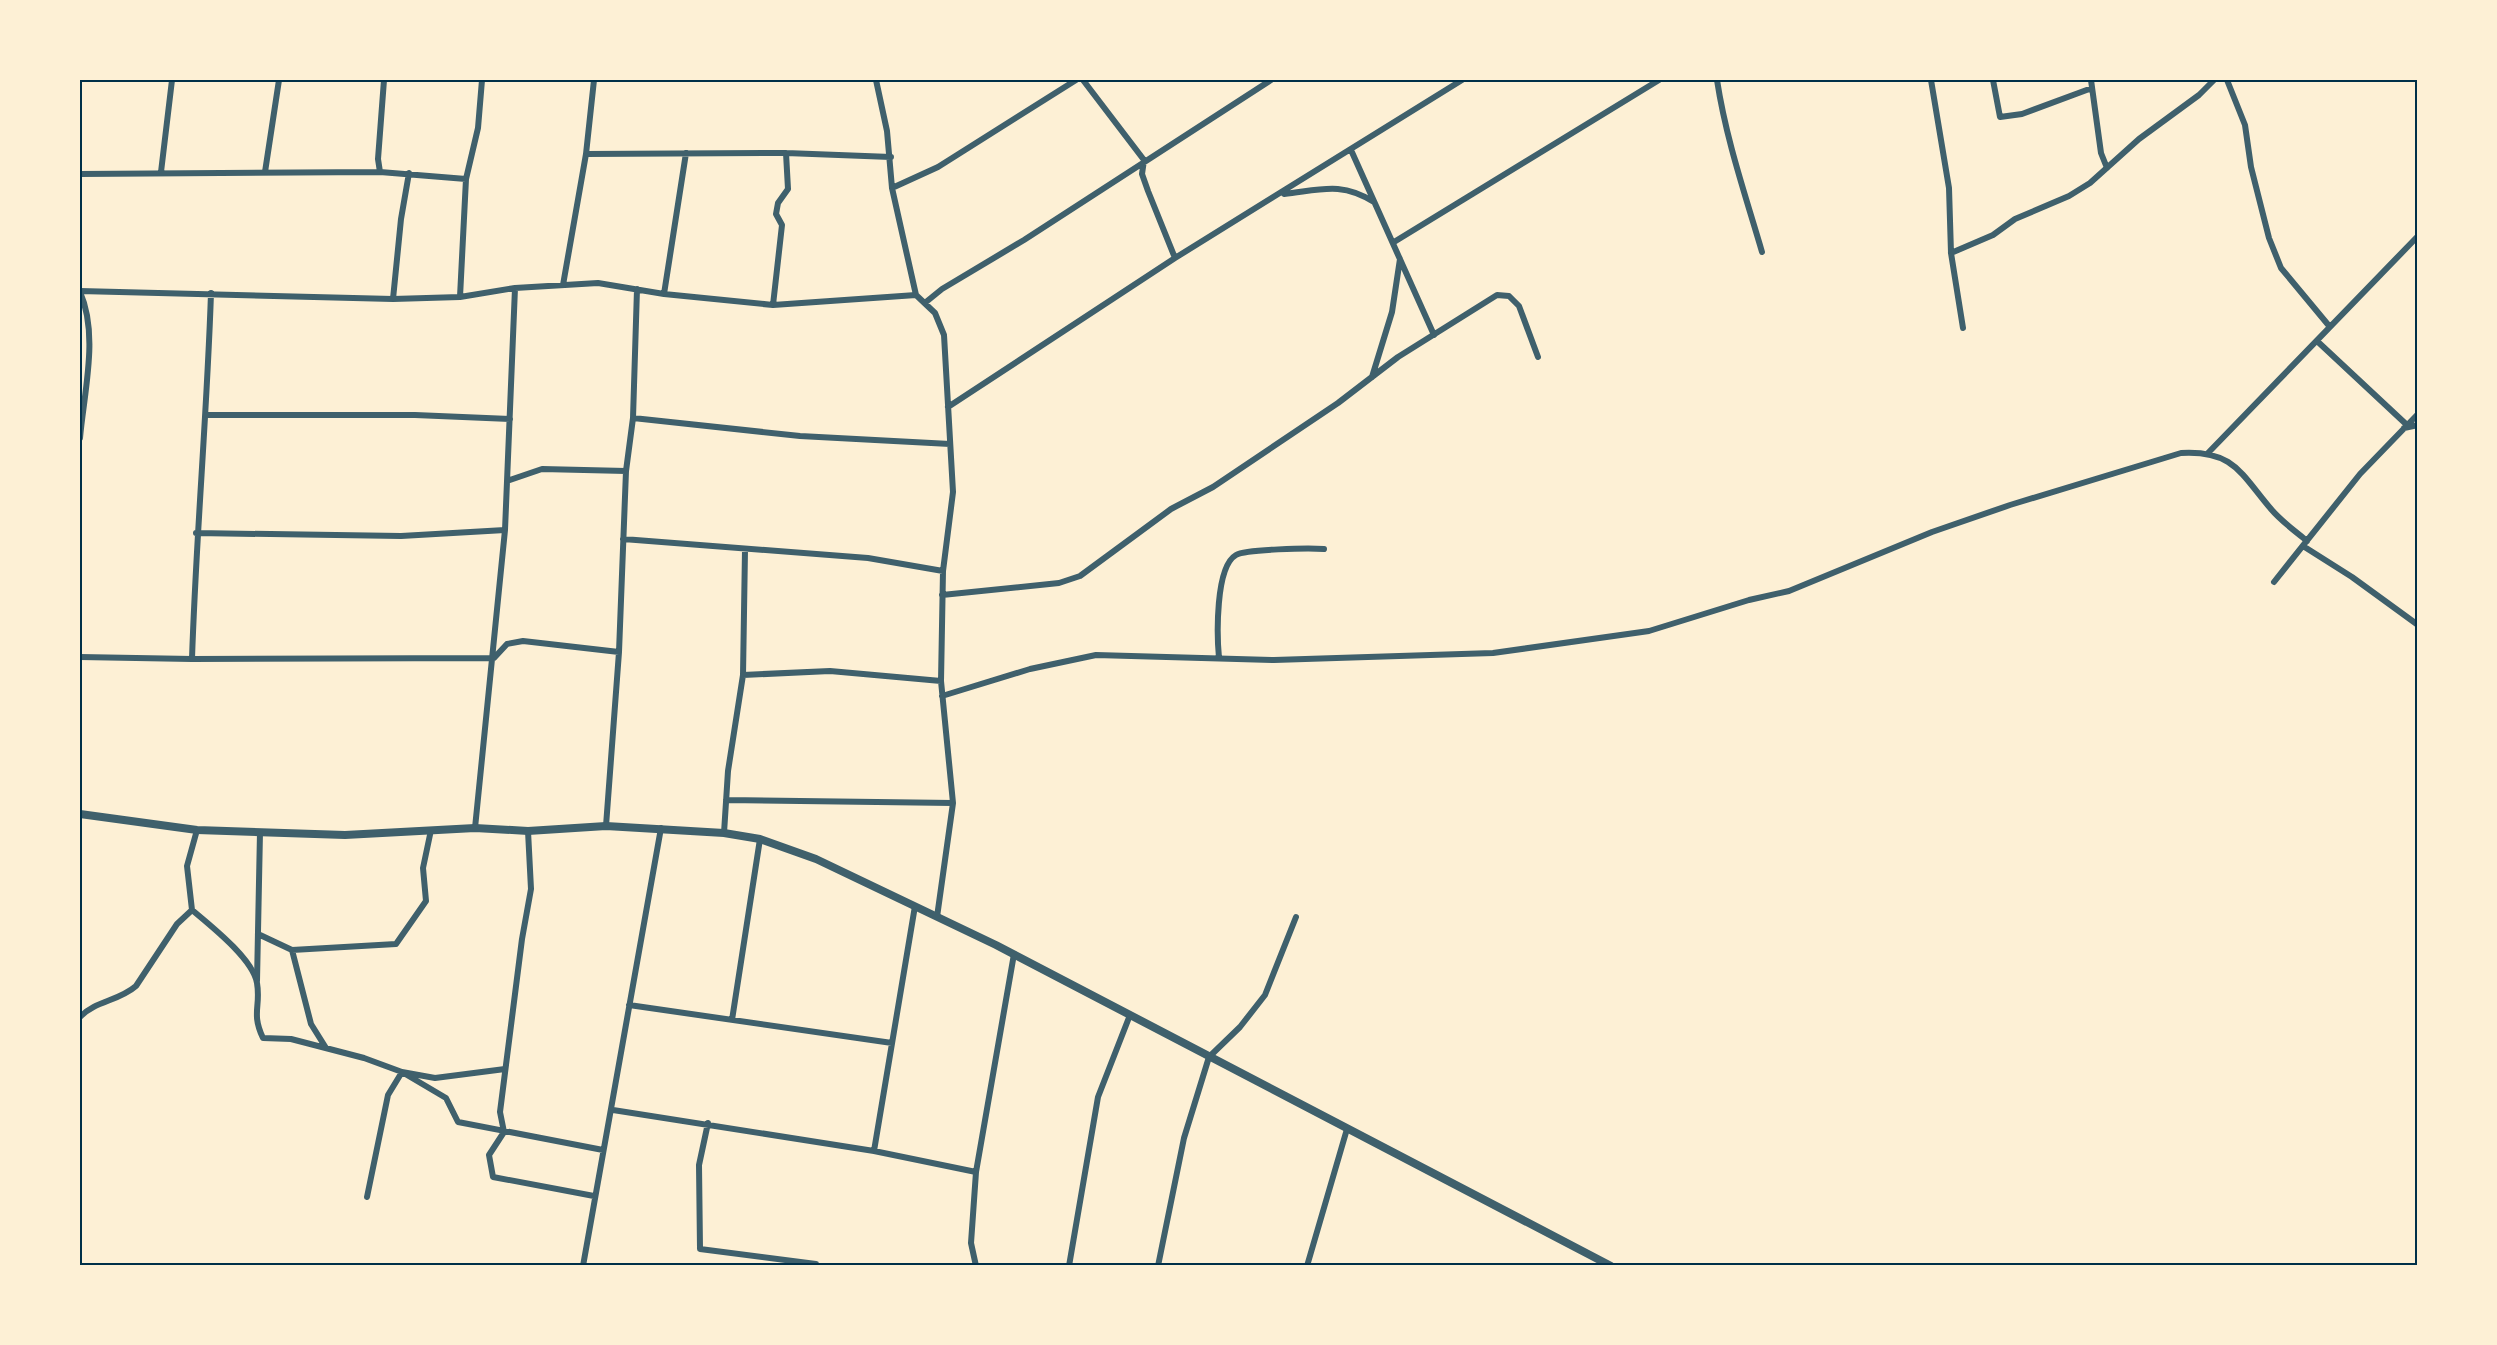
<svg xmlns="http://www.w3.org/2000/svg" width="2497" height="1345" viewBox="0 0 2497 1345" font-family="'Asap Condensed',sans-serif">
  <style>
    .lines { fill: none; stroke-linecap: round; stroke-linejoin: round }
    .minor { stroke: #3f606c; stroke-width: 6 }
    .tertiary { stroke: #3f606c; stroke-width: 8 }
    .neatline { fill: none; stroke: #003049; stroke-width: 2 }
  </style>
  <rect width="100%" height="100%" fill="#fdf0d5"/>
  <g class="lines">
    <path class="minor" d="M 876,80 L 887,131 L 892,188 L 916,295 L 935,313 L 944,335 L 953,492 L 943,571 L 941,681 L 953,803 L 937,917
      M 1083,80 L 1144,160 L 1142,174 L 1148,191 L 1175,258
      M 1717,80 C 1726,139 1745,194 1762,252
      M 1931,80 L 1949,188 L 1951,253 L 1963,328
      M 1993,80 L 2000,117 L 2022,114 L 2092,88
      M 2091,80 L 2101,153 L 2107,168
      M 2227,80 L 2245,125 L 2251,167 L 2269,238 L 2281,268 L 2330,327
      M 1351,150 L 1434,335
      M 586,154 L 786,153 L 891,157
      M 161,172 L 172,80
      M 265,172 L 279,80
      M 380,172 L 378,159 L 384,80
      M 80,174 L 380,172 L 466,179
      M 892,188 L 938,167 L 1076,80
      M 1284,194 C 1320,190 1341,181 1374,202
      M 1394,242 L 1659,80
      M 1951,253 L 1993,235 L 2015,219 L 2069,196 L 2090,183 L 2139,139 L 2199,95 L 2214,80
      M 563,285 L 586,154 L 594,80
      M 80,291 L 393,299 L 460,297 L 515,288 L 598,283 L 664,294 L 773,305 L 916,295
      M 80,292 C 99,335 84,392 80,438
      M 664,294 L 686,153
      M 460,297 L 466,179 L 478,128 L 482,80
      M 393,299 L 401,219 L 409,173
      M 926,302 L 942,289 L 1024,240 L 1271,80
      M 773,305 L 782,225 L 776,214 L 778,203 L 788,189 L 786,153
      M 2317,341 L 2407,425
      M 1372,377 L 1392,312 L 1400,259
      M 948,407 L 1175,258 L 1462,80
      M 207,415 L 415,415 L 510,419
      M 633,418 L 800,436 L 950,444
      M 2404,428 L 2418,425
      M 2208,453 L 2418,236
      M 507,481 L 542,469 L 626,471
      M 196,533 L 401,536 L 505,530
      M 623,539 L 868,558 L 943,571
      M 2303,546 L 2352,577 L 2418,625
      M 2274,582 L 2360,474 L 2418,414
      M 942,595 L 1059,583 L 1080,576 L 1171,509 L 1213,487 L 1338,403 L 1398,357 L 1497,295 L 1509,296 L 1519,306 L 1538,357
      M 80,657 L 192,659 C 196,536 207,415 211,293
      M 1219,658 C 1217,637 1215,567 1236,555 C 1246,549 1309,548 1324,549
      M 192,659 L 494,658 L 507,644 L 523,641 L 619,652
      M 743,675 L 830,671 L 941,681
      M 942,696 L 1030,669 L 1096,655 L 1274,660 L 1493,653 L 1649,631 L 1749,600 L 1789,591 L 1932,532 L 2010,505 L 2181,453 C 2234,450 2241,474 2271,509 C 2281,521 2295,531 2307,541
      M 726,800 L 953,803
      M 606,826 L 619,652 L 626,471 L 633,418 L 637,289
      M 475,828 L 505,530 L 515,288
      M 528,831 L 531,889 L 522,939 L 500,1112 L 504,1132 L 489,1155 L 493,1177 L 594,1196
      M 724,833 L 728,771 L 743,675 L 745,550
      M 192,910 C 211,926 253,959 257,983 C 261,1006 251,1013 263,1038 L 291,1039 L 364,1058 L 402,1072 L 446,1098 L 458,1122 L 603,1150
      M 258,934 L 292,950 L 396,944 L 426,901 L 423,868 L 431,830
      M 292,950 L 311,1024 L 326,1048
      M 257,981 L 260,832
      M 629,1005 L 892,1043
      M 80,1017 C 95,1001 119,1001 136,986 L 177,924 L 192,910 L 187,866 L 197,830
      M 732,1020 L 760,839
      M 613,1110 L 874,1151 L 976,1172
      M 708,1123 L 699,1165 L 700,1249 L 816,1264
      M 874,1151 L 915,906
      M 367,1197 L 388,1095 L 402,1072 L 435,1078 L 505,1069
      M 583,1266 L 661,828
      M 976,1266 L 971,1243 L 976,1172 L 1014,954
      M 1069,1266 L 1098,1097 L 1130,1015
      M 1158,1266 L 1184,1138 L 1209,1057 L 1240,1027 L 1265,995 L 1296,917
      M 1307,1266 L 1347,1129"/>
    <path class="tertiary" d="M 80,814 L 197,830 L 345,835 L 475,828 L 528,831 L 606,826 L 724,833 L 760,839 L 816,859 L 996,945 L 1611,1266"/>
  </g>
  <rect width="2497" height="1345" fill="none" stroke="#fdf0d5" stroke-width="162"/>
  <rect x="81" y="81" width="2335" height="1183" class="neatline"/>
</svg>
